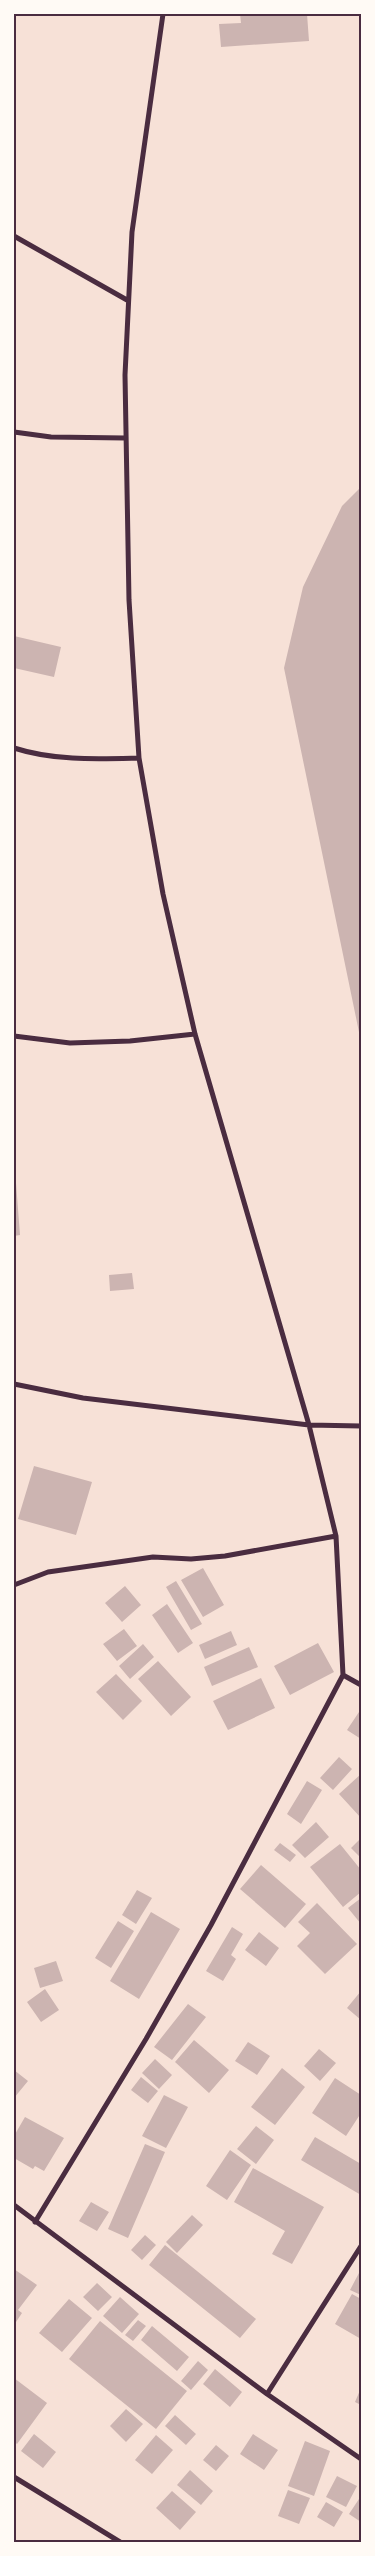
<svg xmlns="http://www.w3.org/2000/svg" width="375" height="2556" viewBox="0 0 375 2556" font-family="'Exo 2',sans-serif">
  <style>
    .building { fill: #ccb4b1 }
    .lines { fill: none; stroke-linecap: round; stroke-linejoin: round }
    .minor { stroke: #4a2c40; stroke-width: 5 }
    .neatline { fill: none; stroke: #4a2c40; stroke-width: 2 }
  </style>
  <rect width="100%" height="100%" fill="#f7e1d7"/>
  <path class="building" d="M 240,14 L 307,14 L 309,41 L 221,47 L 219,24 L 241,23 Z
    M 361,487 L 361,1037 L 360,1037 L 284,668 L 303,587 L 342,506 Z
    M 14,636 L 61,647 L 54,677 L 14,668 Z
    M 14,1183 L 16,1183 L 20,1235 L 14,1236 Z
    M 132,1273 L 134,1289 L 110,1291 L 109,1275 Z
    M 34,1466 L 92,1482 L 76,1535 L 18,1519 Z
    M 203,1568 L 224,1605 L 203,1617 L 181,1580 Z
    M 176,1581 L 202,1624 L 191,1630 L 166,1587 Z
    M 125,1586 L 141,1605 L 122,1622 L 105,1603 Z
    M 167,1604 L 193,1643 L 178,1653 L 152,1615 Z
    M 124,1629 L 137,1646 L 117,1661 L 103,1644 Z
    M 231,1631 L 237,1645 L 205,1659 L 199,1645 Z
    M 318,1643 L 334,1672 L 290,1695 L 274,1666 Z
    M 143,1644 L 154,1657 L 130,1679 L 119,1666 Z
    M 249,1647 L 258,1667 L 212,1686 L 204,1667 Z
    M 158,1661 L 191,1697 L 171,1716 L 138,1679 Z
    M 116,1674 L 142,1701 L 123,1720 L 96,1692 Z
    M 261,1678 L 275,1708 L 228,1730 L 213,1701 Z
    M 361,1709 L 361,1739 L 347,1730 Z
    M 339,1757 L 352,1769 L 333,1790 L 320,1778 Z
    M 361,1774 L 361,1818 L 339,1794 Z
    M 307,1781 L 322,1790 L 301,1824 L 287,1814 Z
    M 316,1822 L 329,1837 L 305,1858 L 292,1845 Z
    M 361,1838 L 361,1858 L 351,1848 Z
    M 280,1843 L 296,1855 L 290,1862 L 274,1850 Z
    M 340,1844 L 361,1870 L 361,1892 L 343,1907 L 310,1867 Z
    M 261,1865 L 306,1904 L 285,1928 L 240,1889 Z
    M 137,1890 L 152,1898 L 136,1924 L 122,1915 Z
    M 361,1898 L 361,1924 L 348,1908 Z
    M 317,1903 L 357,1944 L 325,1974 L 297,1946 L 310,1933 L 298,1922 Z
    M 151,1912 L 180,1929 L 139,1999 L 110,1981 Z
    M 118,1921 L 134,1931 L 111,1968 L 95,1958 Z
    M 232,1927 L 243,1934 L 231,1955 L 236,1959 L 223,1981 L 206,1971 Z
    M 259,1932 L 279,1948 L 266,1966 L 245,1950 Z
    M 56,1961 L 63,1981 L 40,1988 L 34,1968 Z
    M 45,1989 L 59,2010 L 41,2022 L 27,2002 Z
    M 361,1991 L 361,2020 L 347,2008 Z
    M 188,2004 L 206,2017 L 172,2060 L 154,2047 Z
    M 194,2040 L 229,2070 L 209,2093 L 175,2062 Z
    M 248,2042 L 270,2056 L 257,2075 L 235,2061 Z
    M 319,2049 L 336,2063 L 320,2081 L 304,2066 Z
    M 155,2059 L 172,2075 L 159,2089 L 142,2073 Z
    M 282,2068 L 305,2087 L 275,2125 L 251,2107 Z
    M 14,2070 L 28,2081 L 14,2098 Z
    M 141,2077 L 158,2091 L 148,2103 L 131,2090 Z
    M 335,2078 L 361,2095 L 361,2113 L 346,2136 L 312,2113 Z
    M 164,2095 L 188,2107 L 166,2148 L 142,2136 Z
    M 25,2117 L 64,2138 L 44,2171 L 35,2166 L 33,2169 L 14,2158 L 14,2136 Z
    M 256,2126 L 274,2140 L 256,2164 L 237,2149 Z
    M 315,2137 L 361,2164 L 361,2195 L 301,2160 Z
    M 145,2144 L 165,2152 L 128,2238 L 108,2229 Z
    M 230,2150 L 251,2165 L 227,2200 L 206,2186 Z
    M 253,2168 L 324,2207 L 292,2264 L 272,2254 L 285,2231 L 234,2202 Z
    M 91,2202 L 109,2212 L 97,2231 L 79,2221 Z
    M 192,2215 L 203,2225 L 177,2253 L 166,2242 Z
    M 145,2235 L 156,2245 L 142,2260 L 131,2250 Z
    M 165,2245 L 256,2319 L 240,2338 L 149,2265 Z
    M 14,2269 L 37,2285 L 18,2310 L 22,2313 L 14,2325 Z
    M 359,2273 L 361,2275 L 361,2295 L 350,2290 Z
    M 97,2283 L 112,2297 L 98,2311 L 83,2297 Z
    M 352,2294 L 361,2299 L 361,2339 L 335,2324 Z
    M 120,2297 L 139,2314 L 122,2333 L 103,2316 Z
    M 69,2299 L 92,2318 L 62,2352 L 39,2333 Z
    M 138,2320 L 146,2326 L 133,2341 L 125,2335 Z
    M 100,2321 L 187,2391 L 156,2429 L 69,2359 Z
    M 152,2326 L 189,2357 L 177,2371 L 141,2340 Z
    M 198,2361 L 208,2370 L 191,2390 L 181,2381 Z
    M 215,2369 L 242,2392 L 230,2407 L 203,2384 Z
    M 14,2378 L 47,2403 L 17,2444 L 14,2441 Z
    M 361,2388 L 361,2405 L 355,2402 Z
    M 126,2409 L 143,2424 L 126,2442 L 110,2426 Z
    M 175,2415 L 196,2434 L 186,2445 L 165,2426 Z
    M 34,2434 L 56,2452 L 43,2468 L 21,2451 Z
    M 253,2434 L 278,2450 L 264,2470 L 240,2454 Z
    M 156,2435 L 173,2450 L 152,2474 L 135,2460 Z
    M 305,2441 L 330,2451 L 314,2496 L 288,2486 Z
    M 216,2445 L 229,2456 L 216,2471 L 203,2460 Z
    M 190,2470 L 213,2491 L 201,2505 L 177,2485 Z
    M 337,2476 L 357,2486 L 346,2507 L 326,2497 Z
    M 288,2490 L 310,2498 L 299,2524 L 278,2516 Z
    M 172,2491 L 196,2512 L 180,2530 L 156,2508 Z
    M 361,2496 L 361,2522 L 349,2514 Z
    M 326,2502 L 343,2512 L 334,2527 L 317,2517 Z"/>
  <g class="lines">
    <path class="minor" d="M 14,236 L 127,300
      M 14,432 L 51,437 L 125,438
      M 14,748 C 54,761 98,759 139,758
      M 14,1036 L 70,1043 L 130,1041 L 195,1034
      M 14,1384 L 83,1398 L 309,1425 L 361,1426
      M 14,1585 L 48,1572 L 153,1557 L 191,1559 L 225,1556 L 336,1536
      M 343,1675 L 361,1685
      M 14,2205 L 267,2394 L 361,2459
      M 35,2222 L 146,2039 L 211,1925 L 343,1675 L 336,1536 L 309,1425 L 195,1034 L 163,894 L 139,758 L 129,600 L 125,375 L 132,232 L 163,14
      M 267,2394 L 361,2246
      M 14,2477 L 120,2542"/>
  </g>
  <rect width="375" height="2556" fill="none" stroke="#fffaf5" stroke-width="30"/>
  <rect x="15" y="15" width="345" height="2526" class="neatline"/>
</svg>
